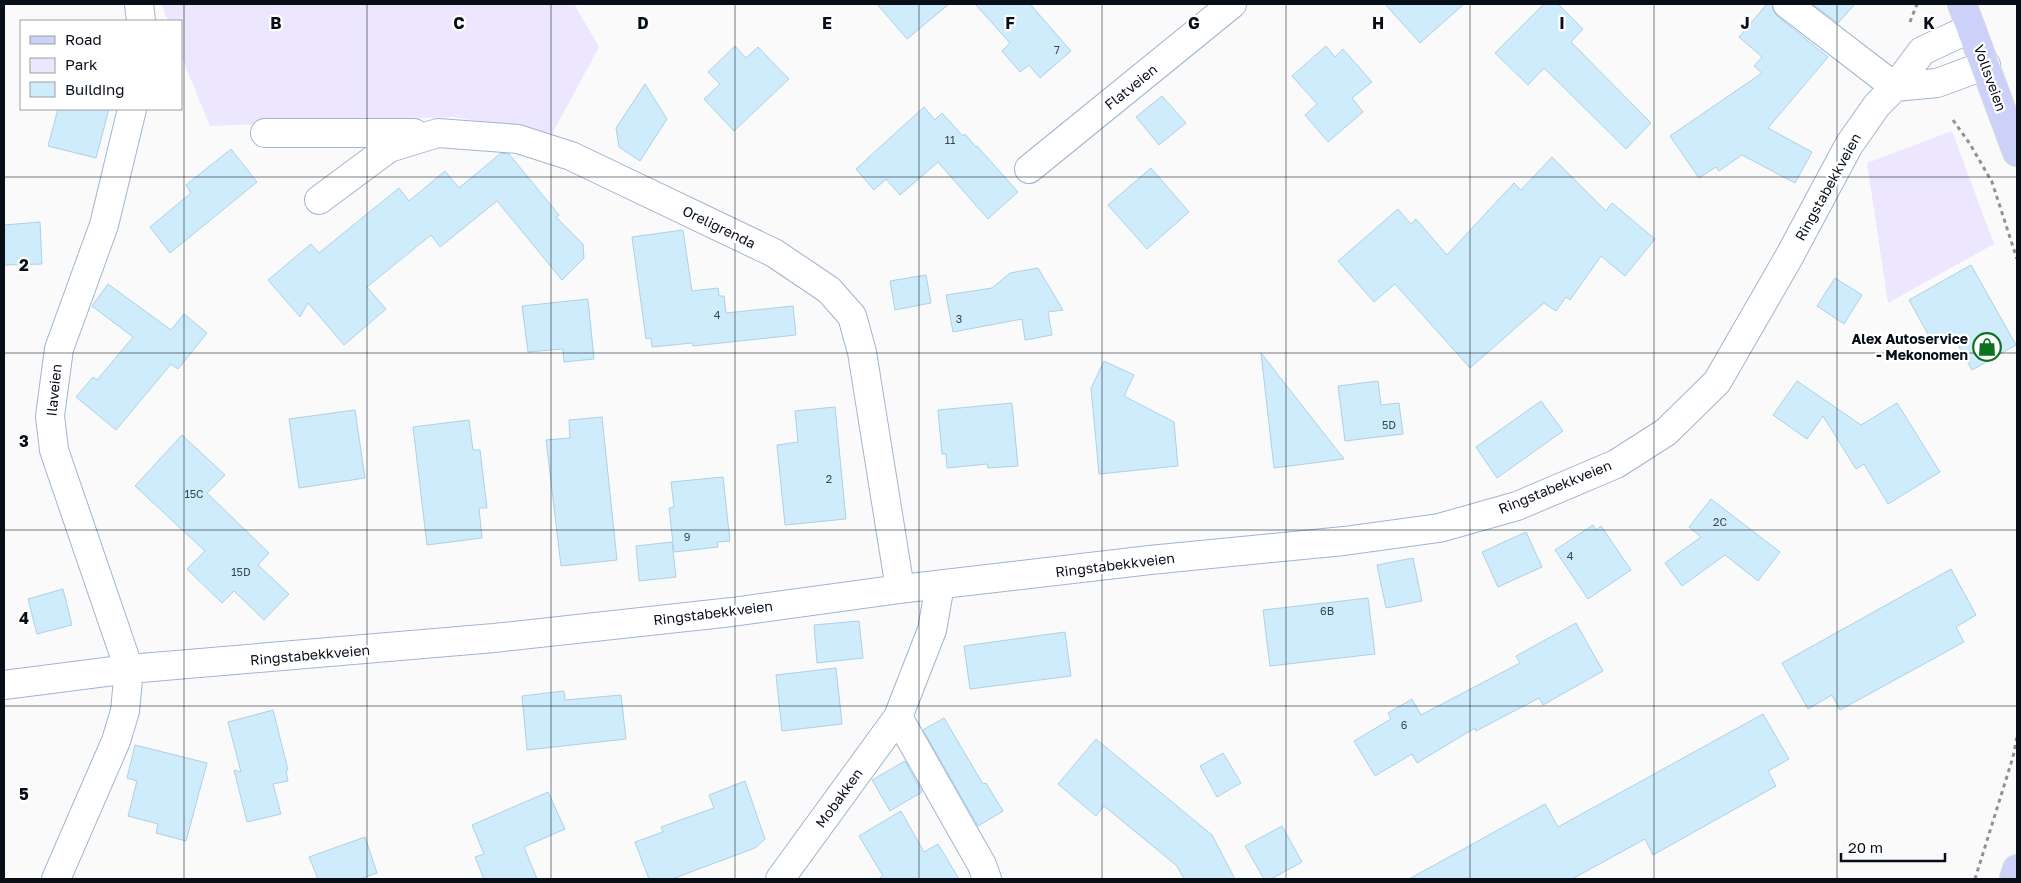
<svg xmlns="http://www.w3.org/2000/svg" width="2021" height="883" viewBox="0 0 2021 883" font-family="'Golos Text',sans-serif">
  <style>
    .green { fill: #ece6fe }
    .building { fill: #cfecfc; stroke: #add1e4 }
    .lines { fill: none; stroke-linecap: round; stroke-linejoin: round }
    .minor-casing { stroke: #9fb5d1; stroke-width: 30 }
    .major-casing { stroke: #d7d8da; stroke-width: 30 }
    .path { stroke: #8e9196; stroke-width: 3; stroke-dasharray: 4 4; stroke-linecap: butt }
    .minor { stroke: #fff; stroke-width: 28 }
    .major { stroke: #cbd1f8; stroke-width: 28 }
    .grid { fill: none; stroke: #070e18; stroke-width: 1; stroke-opacity: 0.55 }
    .labels { text-anchor: middle; stroke-width: 4.5; stroke-linejoin: round; paint-order: stroke }
    .number-label { font-size: 11px; fill: #394651 }
    .street-label { font-size: 14px; fill: #070e18; stroke: #fff }
    .poi-label { font-size: 14px; font-weight: bold; fill: #070e18; stroke: #fff; text-anchor: end }
    .grid-label { font-size: 16px; text-anchor: middle; font-weight: bold; fill: #070e18; stroke: #fff; stroke-width: 4.5; stroke-linejoin: round; paint-order: stroke }
  </style>
  <rect width="100%" height="100%" fill="#fafafa"/>
  <path class="green" d="M 161,4 L 238,4 L 242,5 L 249,4 L 574,4 L 599,47 L 552,134 L 454,117 L 210,126 L 181,55 L 181,21 L 168,21 Z
    M 1952,131 L 1994,244 L 1888,303 L 1867,163 Z"/>
  <path class="building" d="M 877,4 L 949,4 L 907,39 Z
    M 975,4 L 1030,4 L 1071,51 L 1040,78 L 1029,65 L 1020,72 L 1002,51 L 1010,43 Z
    M 1385,4 L 1464,4 L 1420,43 Z
    M 1544,4 L 1558,4 L 1583,29 L 1571,42 L 1651,123 L 1626,149 L 1544,68 L 1528,85 L 1495,53 Z
    M 1767,4 L 1772,4 L 1773,10 L 1777,16 L 1828,57 L 1768,128 L 1812,152 L 1795,183 L 1742,155 L 1719,171 L 1716,167 L 1699,178 L 1670,136 L 1762,73 L 1754,66 L 1762,57 L 1739,37 Z
    M 1812,4 L 1855,4 L 1838,23 Z
    M 735,46 L 746,58 L 758,47 L 789,79 L 734,131 L 704,99 L 720,84 L 708,72 Z
    M 1326,46 L 1335,57 L 1343,49 L 1372,82 L 1352,98 L 1363,112 L 1328,142 L 1305,115 L 1317,104 L 1292,76 Z
    M 645,84 L 667,119 L 640,161 L 619,147 L 616,128 Z
    M 1162,96 L 1186,123 L 1159,145 L 1136,117 Z
    M 924,107 L 935,120 L 942,113 L 963,136 L 965,134 L 976,147 L 977,146 L 1018,192 L 988,219 L 938,162 L 900,195 L 886,179 L 874,190 L 856,169 Z
    M 58,109 L 109,109 L 96,158 L 48,146 Z
    M 231,149 L 257,182 L 170,253 L 150,227 L 191,193 L 186,185 Z
    M 501,153 L 509,154 L 559,215 L 556,217 L 583,244 L 584,258 L 562,280 L 497,201 L 440,247 L 431,235 L 367,287 L 386,309 L 344,345 L 308,303 L 300,317 L 268,280 L 311,244 L 319,253 L 399,188 L 409,201 L 445,171 L 459,188 Z
    M 1552,157 L 1606,211 L 1612,203 L 1655,239 L 1625,276 L 1601,256 L 1570,300 L 1566,297 L 1556,311 L 1544,303 L 1470,368 L 1395,284 L 1374,302 L 1338,261 L 1398,209 L 1411,224 L 1416,219 L 1447,255 L 1514,183 L 1521,190 Z
    M 1151,168 L 1189,212 L 1147,249 L 1108,205 Z
    M 40,222 L 42,264 L 4,265 L 4,225 Z
    M 683,230 L 692,291 L 718,288 L 719,296 L 724,296 L 726,313 L 793,306 L 796,335 L 693,346 L 692,343 L 652,347 L 651,338 L 646,339 L 632,237 Z
    M 1971,265 L 2016,345 L 1972,370 L 1951,332 L 1933,343 L 1909,300 Z
    M 1038,268 L 1063,310 L 1048,312 L 1052,335 L 1025,340 L 1022,319 L 953,332 L 946,295 L 992,288 L 1010,273 Z
    M 926,275 L 931,303 L 895,310 L 890,281 Z
    M 1835,278 L 1862,295 L 1844,324 L 1817,306 Z
    M 108,284 L 171,330 L 184,314 L 207,333 L 178,369 L 171,364 L 116,430 L 76,397 L 93,377 L 97,380 L 133,337 L 92,306 Z
    M 588,299 L 594,359 L 564,362 L 563,349 L 528,352 L 522,306 Z
    M 1261,353 L 1344,459 L 1274,468 Z
    M 1104,361 L 1134,375 L 1124,396 L 1174,422 L 1178,466 L 1099,474 L 1091,388 Z
    M 1378,381 L 1381,405 L 1399,403 L 1403,434 L 1345,441 L 1338,386 Z
    M 1797,381 L 1861,425 L 1897,403 L 1940,472 L 1888,504 L 1864,464 L 1856,469 L 1823,416 L 1807,439 L 1773,415 Z
    M 1541,401 L 1563,431 L 1497,478 L 1476,447 Z
    M 1012,403 L 1018,466 L 988,468 L 987,464 L 947,468 L 946,454 L 942,454 L 938,410 Z
    M 835,407 L 846,519 L 785,525 L 777,445 L 798,442 L 795,411 Z
    M 355,410 L 365,478 L 299,488 L 289,419 Z
    M 602,417 L 617,560 L 561,566 L 546,440 L 570,438 L 569,420 Z
    M 469,420 L 473,450 L 480,450 L 487,508 L 479,508 L 482,538 L 427,545 L 413,427 Z
    M 182,435 L 225,475 L 207,493 L 269,553 L 258,565 L 289,594 L 264,620 L 234,591 L 222,603 L 187,569 L 205,551 L 135,486 Z
    M 723,477 L 730,541 L 717,542 L 718,547 L 674,552 L 669,508 L 674,507 L 671,482 Z
    M 1711,499 L 1780,552 L 1758,581 L 1725,555 L 1682,586 L 1665,563 L 1701,537 L 1689,527 Z
    M 1593,525 L 1596,530 L 1601,526 L 1631,570 L 1588,599 L 1555,550 Z
    M 1526,532 L 1542,567 L 1498,587 L 1482,552 Z
    M 672,542 L 676,577 L 639,581 L 636,546 Z
    M 1413,558 L 1422,601 L 1386,608 L 1377,565 Z
    M 1951,569 L 1976,615 L 1956,627 L 1964,642 L 1840,710 L 1832,695 L 1808,709 L 1782,663 Z
    M 63,589 L 72,625 L 37,634 L 28,599 Z
    M 1368,598 L 1375,654 L 1270,666 L 1263,610 Z
    M 859,621 L 863,658 L 817,663 L 814,625 Z
    M 1576,623 L 1603,671 L 1543,705 L 1539,698 L 1476,731 L 1475,728 L 1417,763 L 1412,754 L 1375,776 L 1354,741 L 1391,719 L 1388,713 L 1412,699 L 1421,715 L 1520,663 L 1516,656 Z
    M 1065,632 L 1071,676 L 970,689 L 964,646 Z
    M 836,668 L 842,724 L 782,731 L 776,675 Z
    M 564,691 L 565,700 L 621,695 L 626,739 L 527,750 L 522,696 Z
    M 273,710 L 288,770 L 286,771 L 288,781 L 273,784 L 281,814 L 247,822 L 234,770 L 241,772 L 228,722 Z
    M 1763,714 L 1789,759 L 1768,771 L 1776,786 L 1653,855 L 1645,839 L 1572,879 L 1409,879 L 1545,804 L 1558,827 Z
    M 944,718 L 983,784 L 986,783 L 1003,811 L 978,826 L 923,730 Z
    M 1096,739 L 1212,835 L 1235,879 L 1184,879 L 1177,866 L 1104,806 L 1096,816 L 1058,784 Z
    M 135,745 L 207,763 L 186,841 L 156,833 L 158,824 L 128,816 L 137,781 L 127,778 Z
    M 1223,753 L 1241,783 L 1217,797 L 1200,766 Z
    M 905,761 L 922,792 L 890,811 L 872,780 Z
    M 745,781 L 765,839 L 755,848 L 672,879 L 649,879 L 635,842 L 663,832 L 661,827 L 714,808 L 709,795 Z
    M 548,792 L 565,829 L 524,847 L 537,879 L 484,879 L 475,857 L 484,854 L 472,825 Z
    M 901,811 L 924,852 L 938,844 L 959,879 L 878,879 L 883,876 L 859,836 Z
    M 1282,826 L 1302,862 L 1271,879 L 1264,879 L 1245,846 Z
    M 365,837 L 377,873 L 360,879 L 318,879 L 309,857 Z"/>
  <g class="lines">
    <defs>
      <path id="minor" d="M 139,4 L 141,21
        M 1787,4 L 1895,87
        M 1895,87 L 1937,83 L 1986,65
        M 265,133 L 414,133
        M 1029,169 L 1232,4
        M 319,200 L 389,148 L 438,133 L 518,139 L 571,156 L 774,253 L 829,290 L 852,316 L 862,352 L 900,589
        M 4,685 L 129,669 L 494,638 L 732,612 L 900,589 L 1150,560 L 1344,541 L 1439,528 L 1517,506 L 1616,464 L 1666,432 L 1717,382 L 1789,257 L 1849,145 L 1877,105 L 1895,87 L 1922,51 L 1971,28
        M 898,717 L 982,865 L 987,879
        M 56,879 L 116,741 L 125,711 L 129,669 L 54,450 L 50,416 L 59,349 L 104,225 L 132,109
        M 780,879 L 898,717 L 932,630 L 940,585"/>
      <path id="major" d="M 1962,4 L 2017,152
        M 2014,879 L 2017,869"/>
    </defs>
    <use href="#minor" class="minor-casing"/>
    <use href="#major" class="major-casing"/>
    <path class="path" d="M 1910,22 L 1917,4
      M 1953,120 L 1970,144 L 1992,182 L 2017,259
      M 1975,879 L 2013,757 L 2017,737"/>
    <use href="#minor" class="minor"/>
    <use href="#major" class="major"/>
  </g>
  <path class="grid" d="M 184,4 L 184,879M 367,4 L 367,879M 551,4 L 551,879M 735,4 L 735,879M 919,4 L 919,879M 1102,4 L 1102,879M 1286,4 L 1286,879M 1470,4 L 1470,879M 1654,4 L 1654,879M 1837,4 L 1837,879M 4,177 L 2017,177M 4,353 L 2017,353M 4,530 L 2017,530M 4,706 L 2017,706"/>
  <defs>
    <symbol id="shop-ring" viewBox="-11 -11 22 22"><circle r="9.5" fill="#fff" stroke="#0c7121" stroke-width="1.5"/><path d="M-5-2.5h2.3a2.7 3.5 0 0 1 5.4 0H5L5.5 6h-11ZM-1.5-2.5h3a1.5 2.3 0 0 0-3 0Z" fill="#0c7121"/></symbol>
  </defs>
  <g fill-rule="evenodd">
    <use href="#shop-ring" x="1971" y="331" width="32" height="32"/>
  </g>
  <g class="labels">
    <g class="number-label">
      <text x="1057" y="54">7</text>
      <text x="950" y="144">11</text>
      <text x="717" y="319">4</text>
      <text x="959" y="323">3</text>
      <text x="1389" y="429">5D</text>
      <text x="829" y="483">2</text>
      <text x="194" y="498">15C</text>
      <text x="1720" y="526">2C</text>
      <text x="687" y="541">9</text>
      <text x="1570" y="560">4</text>
      <text x="241" y="576">15D</text>
      <text x="1327" y="615">6B</text>
      <text x="1404" y="729">6</text>
    </g>
    <g class="street-label">
      <text transform="translate(1990 78) rotate(70)" y="5">Vollsveien</text>
      <text transform="translate(1131 87) rotate(-39)" y="5">Flatveien</text>
      <text transform="translate(1828 187) rotate(-61)" y="5">Ringstabekkveien</text>
      <text transform="translate(719 227) rotate(26)" y="5">Oreligrenda</text>
      <text transform="translate(54 390) rotate(-84)" y="5">Ilaveien</text>
      <text transform="translate(1555 487) rotate(-22)" y="5">Ringstabekkveien</text>
      <text transform="translate(1115 565) rotate(-7)" y="5">Ringstabekkveien</text>
      <text transform="translate(713 613) rotate(-7)" y="5">Ringstabekkveien</text>
      <text transform="translate(310 655) rotate(-5)" y="5">Ringstabekkveien</text>
      <text transform="translate(839 798) rotate(-54)" y="5">Mobakken</text>
    </g>
    <g class="poi-label">
      <text x="1968" y="344">Alex Autoservice<tspan x="1968" dy="16">- Mekonomen</tspan></text>
    </g>
  </g>
  <g class="grid-label">
    <text x="276" y="29">B</text>
    <text x="459" y="29">C</text>
    <text x="643" y="29">D</text>
    <text x="827" y="29">E</text>
    <text x="1010" y="29">F</text>
    <text x="1194" y="29">G</text>
    <text x="1378" y="29">H</text>
    <text x="1562" y="29">I</text>
    <text x="1745" y="29">J</text>
    <text x="1929" y="29">K</text>
    <text x="24" y="271">2</text>
    <text x="24" y="447">3</text>
    <text x="24" y="624">4</text>
    <text x="24" y="800">5</text>
  </g>
  <rect width="2021" height="883" fill="none" stroke="#070e18" stroke-width="10"/>
  <rect x="20" y="20" width="162" height="90" fill="#ffffff" stroke="#9c9fa3"/>
  <rect x="30" y="36" width="25" height="8" fill="#cbd1f8" stroke="#9c9fa3"/>
  <text x="65" y="45" font-size="15" fill="#070e18">Road</text>
  <rect x="30" y="58" width="25" height="15" fill="#ece6fe" stroke="#9c9fa3"/>
  <text x="65" y="70" font-size="15" fill="#070e18">Park</text>
  <rect x="30" y="82" width="25" height="15" fill="#cfecfc" stroke="#9c9fa3"/>
  <text x="65" y="95" font-size="15" fill="#070e18">Building</text>
  <path d="M1841 853v8h104v-8" fill="none" stroke="#070e18" stroke-width="2.5"/>
  <text x="1848" y="853" font-size="15" fill="#070e18" stroke="#ffffff" stroke-width="4" paint-order="stroke">20 m</text>
</svg>
